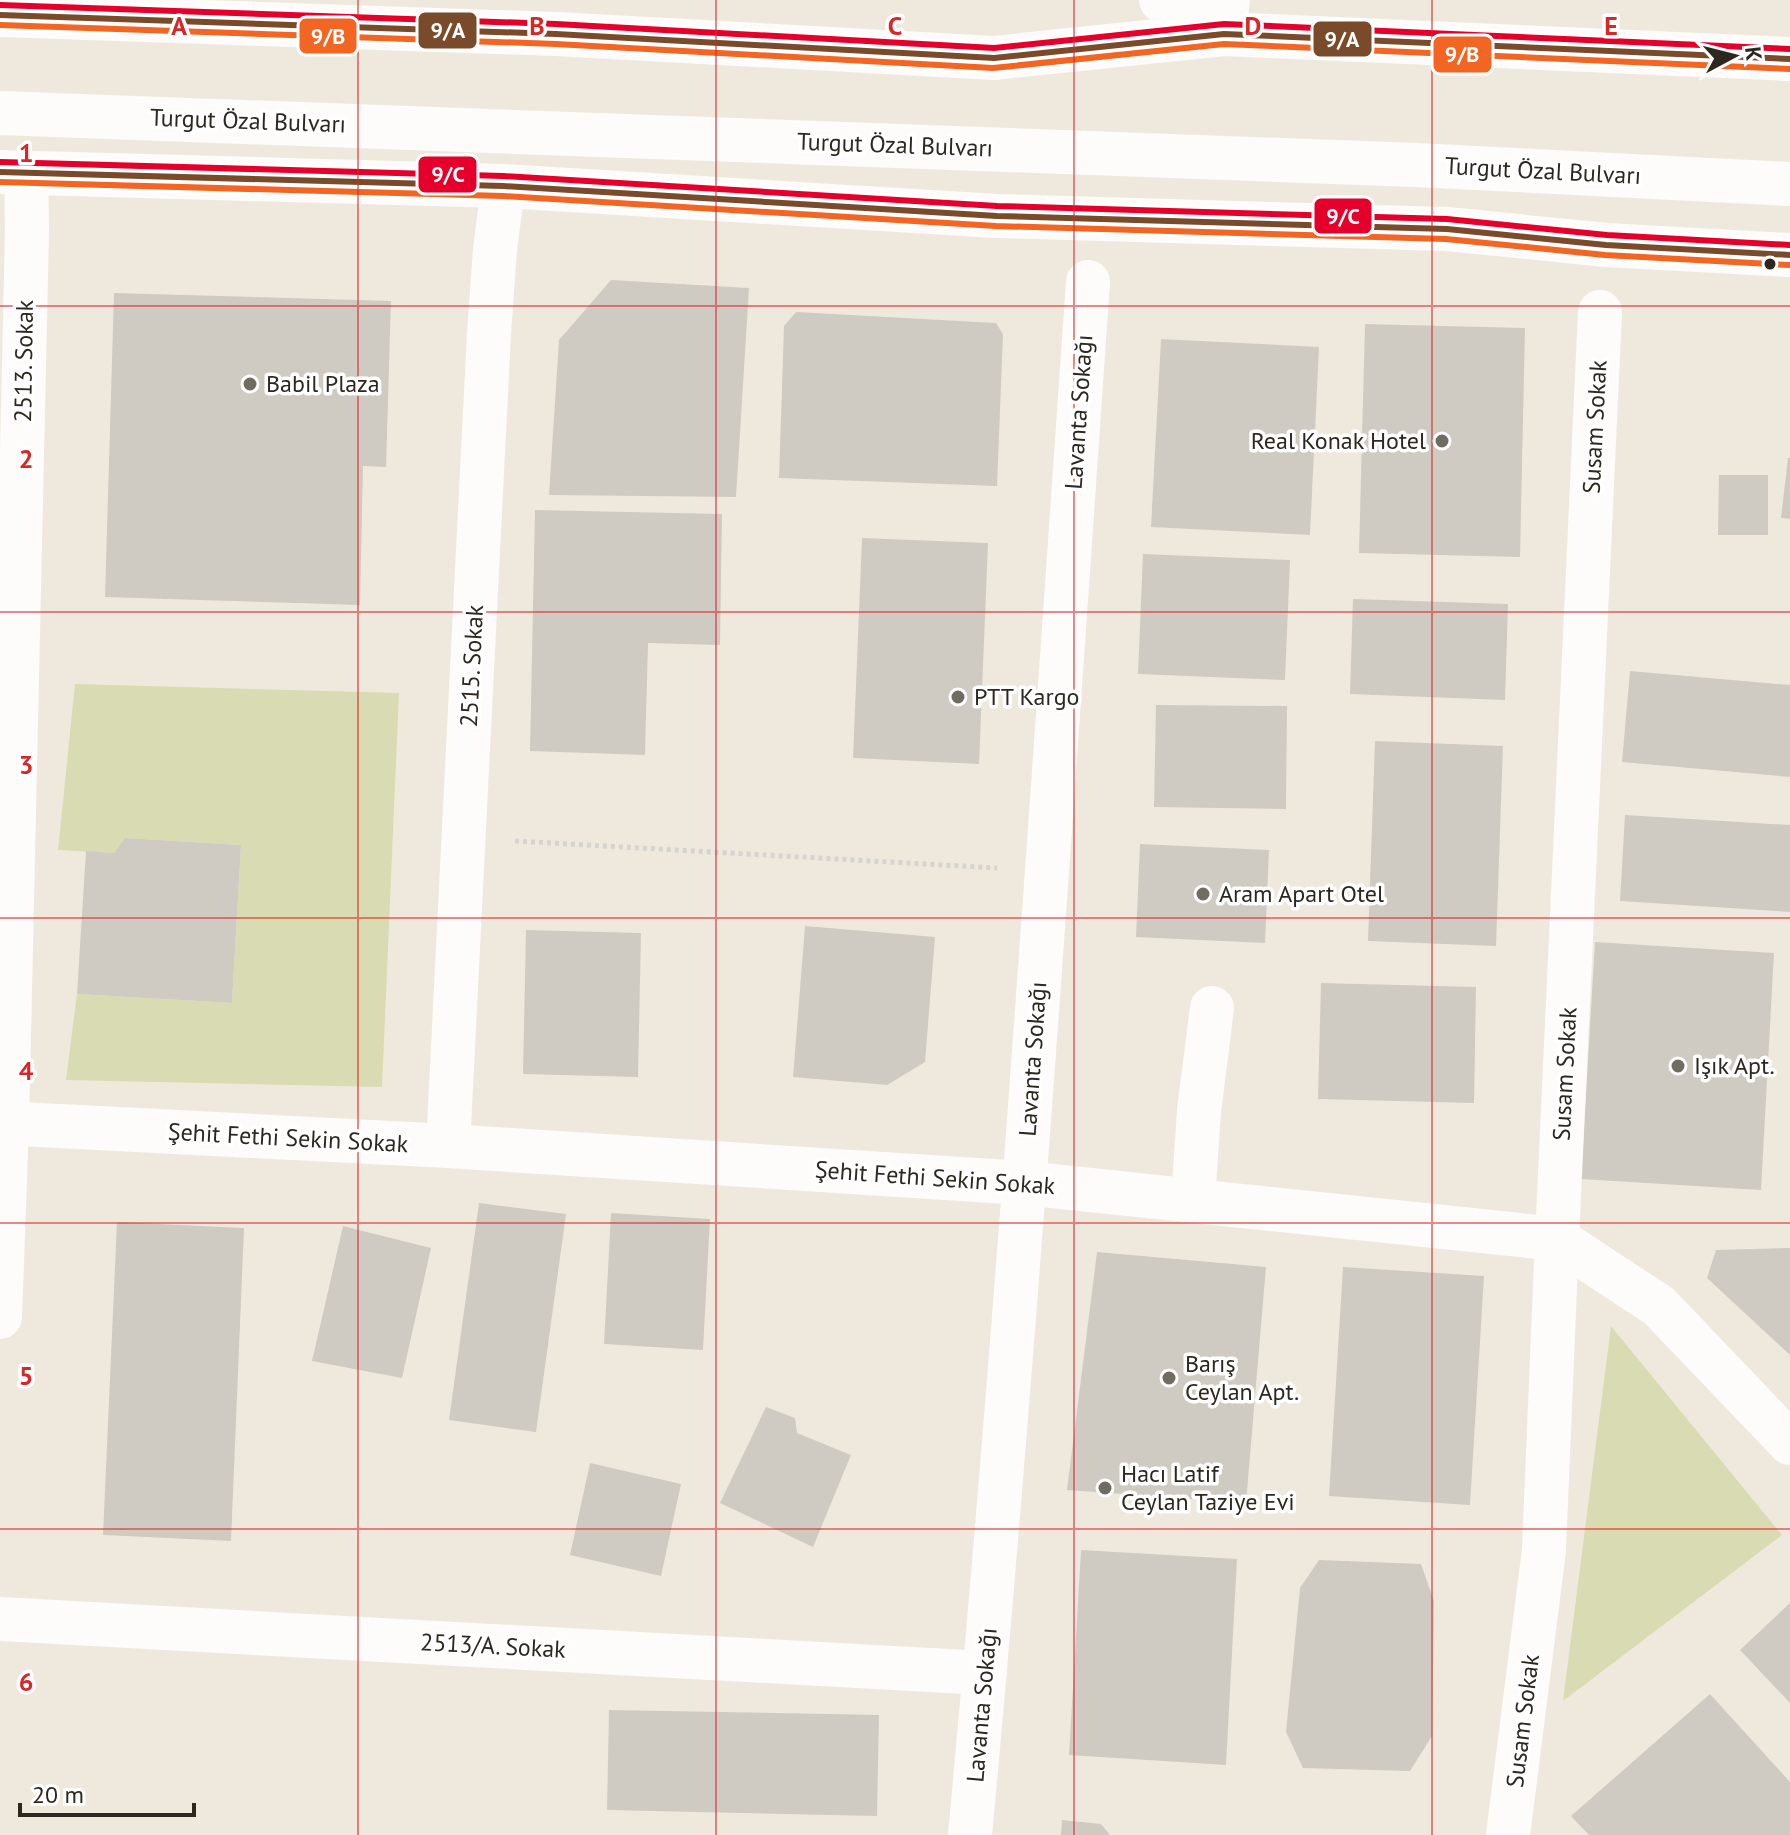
<svg xmlns="http://www.w3.org/2000/svg" width="1790" height="1835" viewBox="0 0 1790 1835" font-family="'PT Sans',sans-serif">
  <style>
    .green { fill: #d9dcb2 }
    .building { fill: #d0cbc2 }
    .lines { fill: none; stroke-linecap: round; stroke-linejoin: round }
    .path { stroke: #d6d4d0; stroke-width: 5; stroke-dasharray: 4 4; stroke-linecap: butt }
    .minor { stroke: #fdfcfa; stroke-width: 44 }
    .major { stroke: #fdfcfa; stroke-width: 44 }
    .bus-1-casing { stroke: #fff; stroke-width: 12 }
    .bus-2-casing { stroke: #fff; stroke-width: 12 }
    .bus-3-casing { stroke: #fff; stroke-width: 12 }
    .bus-1 { stroke: #7a4b2a; stroke-width: 6 }
    .bus-2 { stroke: #f26522; stroke-width: 6 }
    .bus-3 { stroke: #e4002b; stroke-width: 6 }
    .grid { fill: none; stroke: #d62828; stroke-width: 2; stroke-opacity: 0.55 }
    .bus-dot { fill: #2c281f; stroke: #fff; stroke-width: 3 }
    .poi-dot { fill: #706c62; stroke: #fff; stroke-width: 3 }
    .labels { text-anchor: middle; stroke-width: 7; stroke-linejoin: round; paint-order: stroke }
    .street-label { font-size: 24px; fill: #2c281f; stroke: #fff }
    .poi-label { font-size: 24px; fill: #2c281f; stroke: #fff; text-anchor: start }
    .grid-label { font-size: 26px; text-anchor: middle; font-weight: bold; fill: #d62828; stroke: #fff; stroke-width: 7; stroke-linejoin: round; paint-order: stroke }
    .line-badge { stroke: #fff; stroke-width: 3 }
    .badge-label { font-size: 22px; text-anchor: middle; font-weight: bold; fill: #fff }
  </style>
  <rect width="100%" height="100%" fill="#efe9dd"/>
  <path class="green" d="M 75,684 L 399,693 L 382,1087 L 66,1080 L 77,994 L 232,1003 L 241,845 L 125,838 L 114,853 L 58,850 Z
    M 1611,1326 L 1782,1535 L 1563,1701 Z"/>
  <path class="building" d="M 611,280 L 749,288 L 736,497 L 549,495 L 559,340 Z
    M 114,293 L 391,301 L 386,467 L 363,466 L 360,605 L 105,597 Z
    M 796,312 L 996,323 L 1003,334 L 997,486 L 779,478 L 784,326 Z
    M 1365,324 L 1525,328 L 1520,557 L 1359,553 Z
    M 1161,339 L 1319,347 L 1310,535 L 1151,527 Z
    M 1788,458 L 1790,458 L 1790,519 L 1781,518 Z
    M 1719,475 L 1768,475 L 1768,535 L 1718,535 Z
    M 535,510 L 722,514 L 720,645 L 648,643 L 645,755 L 530,751 Z
    M 862,538 L 988,543 L 979,764 L 853,758 Z
    M 1143,554 L 1290,560 L 1285,680 L 1138,674 Z
    M 1353,599 L 1508,604 L 1505,700 L 1350,694 Z
    M 1630,671 L 1790,685 L 1790,777 L 1622,762 Z
    M 1156,705 L 1287,706 L 1286,809 L 1154,807 Z
    M 1375,741 L 1503,746 L 1496,946 L 1368,941 Z
    M 1625,815 L 1790,825 L 1790,912 L 1620,901 Z
    M 125,838 L 241,845 L 232,1003 L 77,994 L 86,851 L 114,853 Z
    M 1140,844 L 1269,850 L 1265,943 L 1136,937 Z
    M 805,926 L 935,937 L 925,1062 L 887,1085 L 793,1077 Z
    M 526,930 L 641,933 L 638,1077 L 523,1074 Z
    M 1595,942 L 1774,953 L 1761,1190 L 1581,1179 Z
    M 1321,983 L 1476,987 L 1474,1103 L 1318,1099 Z
    M 479,1203 L 566,1214 L 536,1432 L 449,1420 Z
    M 611,1213 L 710,1219 L 703,1350 L 604,1344 Z
    M 117,1222 L 244,1228 L 231,1541 L 103,1535 Z
    M 343,1226 L 431,1248 L 402,1378 L 312,1361 Z
    M 1790,1248 L 1790,1355 L 1707,1278 L 1716,1250 Z
    M 1097,1252 L 1266,1267 L 1246,1503 L 1067,1490 Z
    M 1343,1267 L 1484,1276 L 1470,1505 L 1329,1496 Z
    M 766,1407 L 795,1418 L 797,1433 L 851,1455 L 813,1547 L 720,1503 Z
    M 590,1463 L 681,1484 L 661,1576 L 570,1555 Z
    M 1081,1550 L 1237,1559 L 1226,1765 L 1069,1755 Z
    M 1319,1560 L 1421,1564 L 1434,1601 L 1432,1736 L 1410,1771 L 1303,1768 L 1286,1732 L 1300,1588 Z
    M 1790,1603 L 1790,1703 L 1740,1650 Z
    M 1710,1694 L 1790,1782 L 1790,1835 L 1589,1835 L 1571,1816 Z
    M 609,1710 L 879,1715 L 877,1816 L 607,1810 Z
    M 1062,1820 L 1101,1824 L 1110,1835 L 1061,1835 Z"/>
  <g class="lines">
    <path class="path" d="M 515,841 L 997,868"/>
    <path class="minor" d="M 1161,0 L 1224,34 L 1228,0
      M 0,172 L 503,186 L 997,216 L 1447,229 L 1606,245 L 1790,255
      M 0,1123 L 448,1146 L 1024,1183 L 1557,1239 L 1659,1306 L 1790,1443
      M 448,1146 L 489,333 L 495,250 L 503,186
      M 1193,1201 L 1199,1111 L 1212,1008
      M 0,1317 L 7,1124 L 27,230 L 26,173
      M 0,1619 L 985,1673
      M 970,1835 C 1018,1318 1052,800 1088,282
      M 1508,1835 L 1544,1550 L 1557,1239 L 1600,312"/>
    <path class="major" d="M 0,15 L 556,34 L 994,58 L 1224,34 L 1790,59
      M 0,113 L 1416,165 L 1790,184"/>
    <defs>
      <path id="bus-1" d="M 0,15 L 556,34 L 994,58 L 1224,34 L 1790,59
        M 0,172 L 503,186 L 997,216 L 1447,229 L 1606,245 L 1790,255"/>
      <path id="bus-2" d="M 0,25 L 556,44 L 993,68 L 1224,44 L 1790,69
        M 0,182 L 503,196 L 996,226 L 1446,239 L 1605,255 L 1789,265"/>
      <path id="bus-3" d="M 0,5 L 556,24 L 994,48 L 1224,24 L 1790,49
        M 0,162 L 503,176 L 997,206 L 1447,219 L 1607,235 L 1790,245"/>
    </defs>
    <use href="#bus-1" class="bus-1-casing"/>
    <use href="#bus-2" class="bus-2-casing"/>
    <use href="#bus-3" class="bus-3-casing"/>
    <use href="#bus-1" class="bus-1"/>
    <use href="#bus-2" class="bus-2"/>
    <use href="#bus-3" class="bus-3"/>
  </g>
  <path class="grid" d="M 358,0 L 358,1835M 716,0 L 716,1835M 1074,0 L 1074,1835M 1432,0 L 1432,1835M 0,306 L 1790,306M 0,612 L 1790,612M 0,918 L 1790,918M 0,1223 L 1790,1223M 0,1529 L 1790,1529"/>
  <circle class="bus-dot" cx="1770" cy="264" r="7"/>
  <g class="poi-dot">
    <circle cx="250" cy="384" r="8"/>
    <circle cx="1442" cy="441" r="8"/>
    <circle cx="958" cy="697" r="8"/>
    <circle cx="1203" cy="894" r="8"/>
    <circle cx="1678" cy="1066" r="8"/>
    <circle cx="1169" cy="1378" r="8"/>
    <circle cx="1105" cy="1488" r="8"/>
  </g>
  <g class="labels">
    <g class="street-label">
      <text transform="translate(248 121) rotate(2)" y="8">Turgut Özal Bulvarı</text>
      <text transform="translate(895 145) rotate(2)" y="8">Turgut Özal Bulvarı</text>
      <text transform="translate(1543 171) rotate(3)" y="8">Turgut Özal Bulvarı</text>
      <text transform="translate(24 361) rotate(-89)" y="8">2513. Sokak</text>
      <text transform="translate(1079 412) rotate(-86)" y="8">Lavanta Sokağı</text>
      <text transform="translate(1595 427) rotate(-87)" y="8">Susam Sokak</text>
      <text transform="translate(472 666) rotate(-87)" y="8">2515. Sokak</text>
      <text transform="translate(1033 1059) rotate(-86)" y="8">Lavanta Sokağı</text>
      <text transform="translate(1565 1074) rotate(-87)" y="8">Susam Sokak</text>
      <text transform="translate(288 1138) rotate(3)" y="8">Şehit Fethi Sekin Sokak</text>
      <text transform="translate(935 1178) rotate(4)" y="8">Şehit Fethi Sekin Sokak</text>
      <text transform="translate(493 1646) rotate(3)" y="8">2513/A. Sokak</text>
      <text transform="translate(982 1705) rotate(-85)" y="8">Lavanta Sokağı</text>
      <text transform="translate(1523 1721) rotate(-83)" y="8">Susam Sokak</text>
    </g>
    <g class="poi-label">
      <text x="266" y="392">Babil Plaza</text>
      <text x="1426" y="449" text-anchor="end">Real Konak Hotel</text>
      <text x="974" y="705">PTT Kargo</text>
      <text x="1219" y="902">Aram Apart Otel</text>
      <text x="1694" y="1074">Işık Apt.</text>
      <text x="1185" y="1372">Barış<tspan x="1185" dy="28">Ceylan Apt.</tspan></text>
      <text x="1121" y="1482">Hacı Latif<tspan x="1121" dy="28">Ceylan Taziye Evi</tspan></text>
    </g>
  </g>
  <g class="grid-label">
    <text x="179" y="35">A</text>
    <text x="537" y="35">B</text>
    <text x="895" y="35">C</text>
    <text x="1253" y="35">D</text>
    <text x="1611" y="35">E</text>
    <text x="26" y="162">1</text>
    <text x="26" y="468">2</text>
    <text x="26" y="774">3</text>
    <text x="26" y="1080">4</text>
    <text x="26" y="1385">5</text>
    <text x="26" y="1691">6</text>
  </g>
  <g class="line-badge">
    <rect x="417" y="11" width="61" height="39" rx="8" fill="#7a4b2a"/>
    <rect x="298" y="17" width="60" height="38" rx="8" fill="#f26522"/>
    <rect x="1312" y="20" width="61" height="38" rx="8" fill="#7a4b2a"/>
    <rect x="1432" y="35" width="61" height="39" rx="8" fill="#f26522"/>
    <rect x="417" y="155" width="61" height="39" rx="8" fill="#e4002b"/>
    <rect x="1313" y="197" width="60" height="38" rx="8" fill="#e4002b"/>
  </g>
  <g class="badge-label">
    <text x="448" y="38">9/A</text>
    <text x="328" y="44">9/B</text>
    <text x="1342" y="47">9/A</text>
    <text x="1462" y="62">9/B</text>
    <text x="448" y="182">9/C</text>
    <text x="1343" y="224">9/C</text>
  </g>
  <g transform="translate(1734 56) rotate(83)" stroke="#ffffff" stroke-width="6" paint-order="stroke">
  <path d="M0-6L14 30L0 20L-14 30Z" fill="#2c281f"/>
  <text y="-12" font-size="22" font-weight="bold" text-anchor="middle" fill="#2c281f">K</text>
  </g>
  <path d="M20 1803v12h174v-12" fill="none" stroke="#2c281f" stroke-width="4"/>
  <text x="32" y="1803" font-size="24" fill="#2c281f" stroke="#ffffff" stroke-width="6" paint-order="stroke">20 m</text>
</svg>
